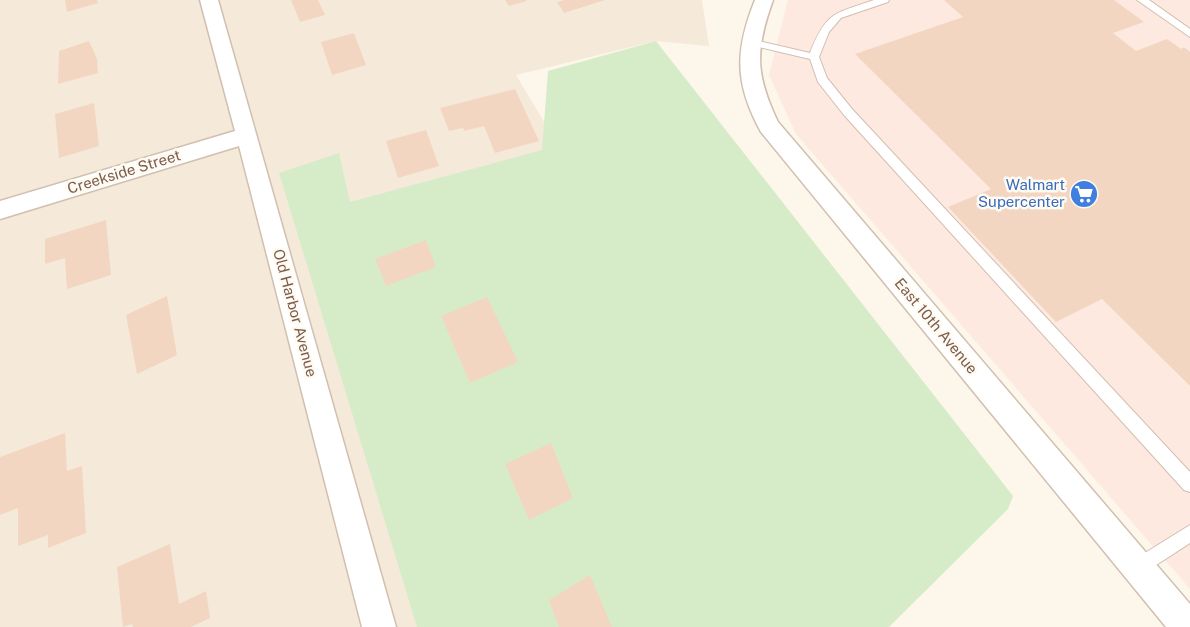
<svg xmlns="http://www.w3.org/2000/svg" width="1190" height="627" viewBox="0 0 1190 627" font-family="'Public Sans',sans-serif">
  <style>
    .residential { fill: #f5e9d9 }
    .commercial { fill: #fde9df }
    .green { fill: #d6ecc8 }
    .building { fill: #f3d6c2 }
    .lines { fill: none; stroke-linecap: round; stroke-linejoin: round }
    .lane-casing { stroke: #d1bfaf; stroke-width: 2 }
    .street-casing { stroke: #d1bfaf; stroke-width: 3 }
    .lane { fill: #fff; fill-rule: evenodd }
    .street { fill: #fff; fill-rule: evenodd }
    .labels { text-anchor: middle; stroke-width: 5; stroke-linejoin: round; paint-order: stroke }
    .street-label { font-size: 15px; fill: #7a5d4d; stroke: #fffaf2 }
    .shop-label { font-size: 15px; fill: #366cbe; stroke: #fffaf2; text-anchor: end }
  </style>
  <rect width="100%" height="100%" fill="#fdf6eb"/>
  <path class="residential" d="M 0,0 L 702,0 L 709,46 L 656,41 L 516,75 L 846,627 L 0,627 Z"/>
  <path class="commercial" d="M 788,0 L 1190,0 L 1190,589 L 796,134 L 769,75 Z"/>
  <path class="green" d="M 656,41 L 1013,496 L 1008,509 L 889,627 L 417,627 L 279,173 L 339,153 L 350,202 L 542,150 L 548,71 Z"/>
  <path class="building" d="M 65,0 L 97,0 L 98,3 L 67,12 Z
    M 291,0 L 318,0 L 325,15 L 300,22 Z
    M 505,0 L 526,0 L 527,1 L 509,6 Z
    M 564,0 L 605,0 L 564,13 L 557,2 Z
    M 944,0 L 1114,0 L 1144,22 L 1113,33 L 1136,51 L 1167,39 L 1181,49 L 1184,47 L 1190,52 L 1190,386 L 1102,299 L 1056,322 L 948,207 L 991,189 L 855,54 L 963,17 Z
    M 354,33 L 366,65 L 332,75 L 321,42 Z
    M 89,41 L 97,59 L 98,73 L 58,84 L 59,51 Z
    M 515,89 L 539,141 L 495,153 L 484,126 L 464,131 L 463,128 L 449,131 L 440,108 Z
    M 94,103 L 99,146 L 59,158 L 55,114 Z
    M 426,130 L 439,166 L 398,178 L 386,141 Z
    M 106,220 L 111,275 L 67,289 L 65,258 L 45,264 L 45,239 Z
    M 426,240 L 436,267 L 386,286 L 375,259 Z
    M 167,296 L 177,355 L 137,374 L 126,315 Z
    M 487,297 L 518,362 L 470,383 L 441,316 Z
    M 65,433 L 67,471 L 82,466 L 86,533 L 48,548 L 48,535 L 18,546 L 18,508 L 0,515 L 0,457 Z
    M 551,443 L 573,498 L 529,520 L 505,464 Z
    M 170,544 L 179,604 L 206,591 L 210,618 L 191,627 L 133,627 L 132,624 L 123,627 L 117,567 Z
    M 590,575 L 612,627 L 559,627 L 549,600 Z"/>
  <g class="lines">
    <defs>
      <path id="lane" d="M 874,0 L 889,0 L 888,2 L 841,18 L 829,32 L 819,57 L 827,78 L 852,109 L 1190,472 L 1190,492 L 1184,490 L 844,115 L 818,82 L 810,59 L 750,45 L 745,42 L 750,39 L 810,53 C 827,11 834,14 874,0 Z
        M 1137,0 L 1149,0 L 1190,29 L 1190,37 Z
        M 1190,525 L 1190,543 L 1144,573 L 1138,575 L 1132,573 L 1130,567 L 1132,561 Z"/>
      <path id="street" d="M 200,0 L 218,0 L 396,627 L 362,627 L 239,146 L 0,219 L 0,201 L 235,131 Z
        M 755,0 L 773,0 C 755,50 755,74 778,122 L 1190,604 L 1190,627 L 1166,627 L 761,132 C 734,83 735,50 755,0 Z"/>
    </defs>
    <use href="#lane" class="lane-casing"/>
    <use href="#street" class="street-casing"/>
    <use href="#lane" class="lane"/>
    <use href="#street" class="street"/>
  </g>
  <defs>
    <symbol id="supermarket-disc" viewBox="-11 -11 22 22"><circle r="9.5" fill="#3f7fe0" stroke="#fffaf2"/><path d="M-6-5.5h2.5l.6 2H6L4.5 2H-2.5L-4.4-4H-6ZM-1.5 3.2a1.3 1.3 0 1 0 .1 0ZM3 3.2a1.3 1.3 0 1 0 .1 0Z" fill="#fff"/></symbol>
  </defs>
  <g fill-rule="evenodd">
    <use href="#supermarket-disc" x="1068" y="178" width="32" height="32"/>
  </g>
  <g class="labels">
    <g class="street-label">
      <text transform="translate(124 172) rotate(-17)" y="5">Creekside Street</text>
      <text transform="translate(295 313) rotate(75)" y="5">Old Harbor Avenue</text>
      <text transform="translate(936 326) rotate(50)" y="5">East 10th Avenue</text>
    </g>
    <g class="shop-label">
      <text x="1065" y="190">Walmart<tspan x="1065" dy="17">Supercenter</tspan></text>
    </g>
  </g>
</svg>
